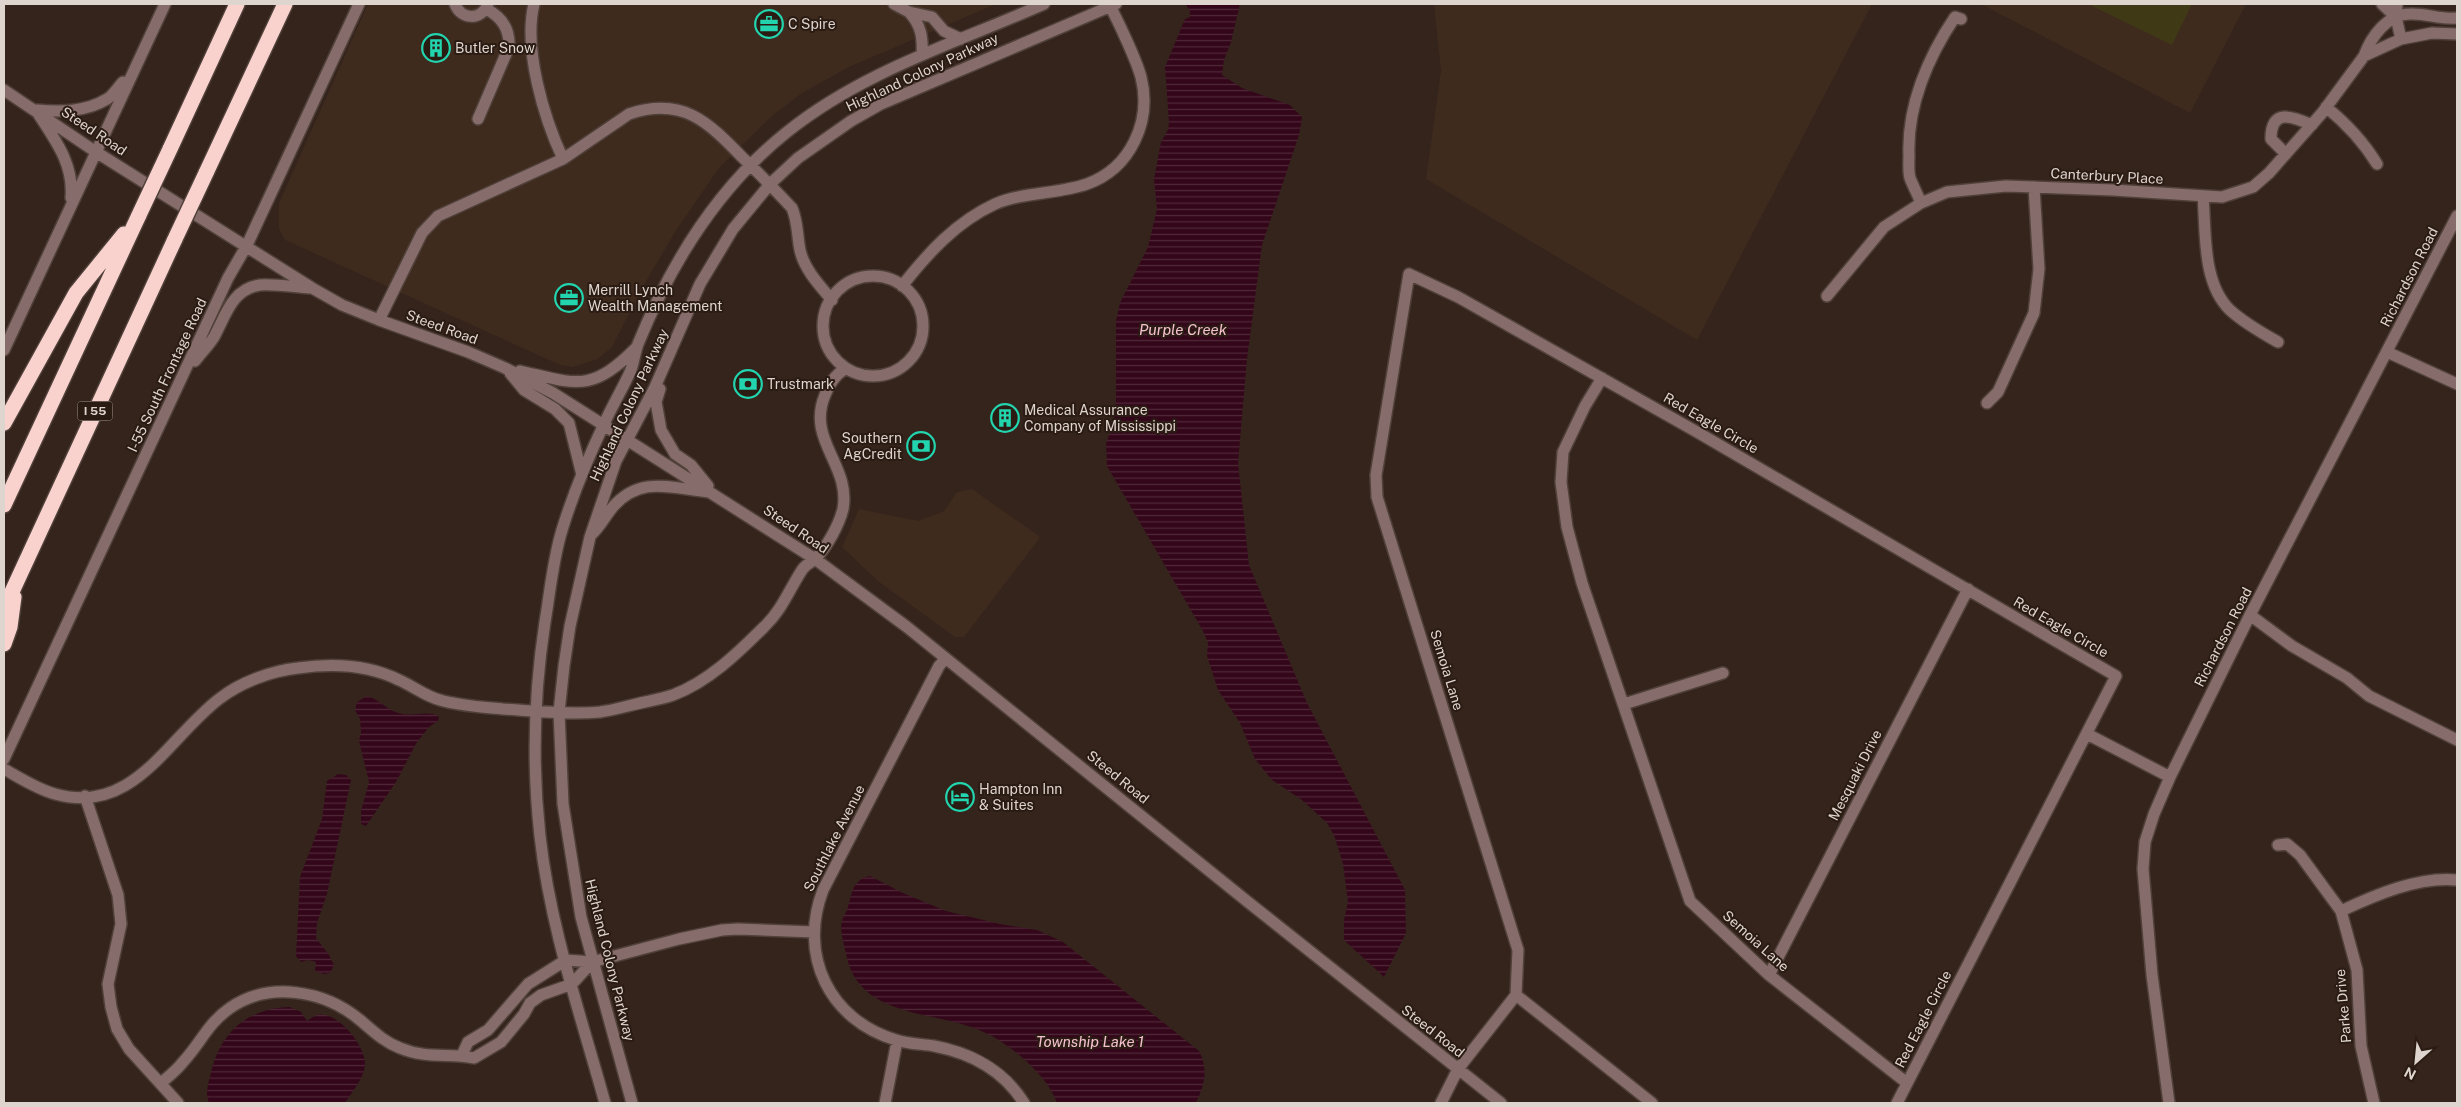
<svg xmlns="http://www.w3.org/2000/svg" width="2461" height="1107" viewBox="0 0 2461 1107" font-family="'Public Sans',sans-serif">
  <style>
    .built { fill: #3f2a1e }
    .pitch { fill: #403916 }
    .water { fill: url(#water-rules) }
    .lines { fill: none; stroke-linecap: round; stroke-linejoin: round }
    .minor-casing { stroke: #4f4039; stroke-width: 14 }
    .highway-casing { stroke: #4f4039; stroke-width: 18 }
    .minor { stroke: #866c6a; stroke-width: 11 }
    .highway { stroke: #f9d2ce; stroke-width: 15 }
    .highway-bridge-casing { stroke: #4f4039; stroke-width: 18; stroke-linecap: butt }
    .highway-bridge { stroke: #f9d2ce; stroke-width: 15 }
    .labels { text-anchor: middle; stroke-width: 4; stroke-linejoin: round; paint-order: stroke }
    .shield { fill: #2a1b13; stroke: #a99d97; stroke-width: 1 }
    .shield-label { font-size: 12px; font-weight: bold; fill: #dfd5cf }
    .poi-label { font-size: 14px; fill: #dfd5cf; stroke: #2a1b13; text-anchor: start }
    .street-label { font-size: 14px; fill: #dfd5cf; stroke: #2a1b13 }
    .water-label { font-size: 15px; font-style: italic; fill: #f5c1d0; stroke: #2a1b13 }
  </style>
  <defs>
    <pattern id="water-rules" width="6" height="5" patternUnits="userSpaceOnUse" patternTransform="scale(1.25)"><rect width="6" height="5" fill="#330619"/><path d="M0 2.5h6" fill="none" stroke="#502939"/></pattern>
  </defs>
  <rect width="100%" height="100%" fill="#34241c"/>
  <path class="built" d="M 368,4 L 996,4 L 849,67 L 802,93 L 772,116 L 719,168 L 675,232 L 645,283 L 612,347 L 598,359 L 573,367 L 560,365 L 285,240 L 279,229 L 279,203 Z
    M 1434,4 L 1872,4 L 1697,340 L 1426,179 L 1441,71 Z
    M 1981,4 L 2246,4 L 2190,113 Z
    M 972,489 L 1039,536 L 1039,539 L 964,637 L 955,637 L 879,582 L 842,547 L 859,509 L 918,521 L 944,511 L 957,492 Z"/>
  <path class="pitch" d="M 2088,4 L 2192,4 L 2172,45 Z"/>
  <path class="water" d="M 1240,4 L 1231,42 L 1224,60 L 1222,75 L 1242,88 L 1290,105 L 1302,117 L 1299,135 L 1262,245 L 1247,359 L 1238,463 L 1249,565 L 1307,703 L 1405,890 L 1406,933 L 1384,977 L 1344,940 L 1344,920 L 1348,902 L 1343,864 L 1334,835 L 1327,823 L 1302,800 L 1272,780 L 1255,759 L 1240,723 L 1218,690 L 1207,656 L 1208,643 L 1203,631 L 1107,466 L 1106,444 L 1114,421 L 1116,400 L 1116,321 L 1120,303 L 1148,247 L 1157,209 L 1154,179 L 1161,142 L 1168,130 L 1169,122 L 1165,67 L 1185,19 L 1190,17 L 1190,11 L 1186,5 Z
    M 367,696 C 381,700 388,712 403,714 C 414,716 431,710 439,717 L 438,721 L 429,727 L 417,742 L 396,782 L 366,826 L 361,824 L 361,811 L 369,782 L 359,741 L 361,732 L 360,719 L 355,710 L 357,702 Z
    M 338,774 L 346,775 L 351,780 L 327,894 L 317,923 L 316,938 L 329,955 L 334,965 L 330,973 L 324,974 L 315,971 L 316,962 L 308,960 L 301,962 L 296,956 L 300,877 L 322,819 L 327,781 Z
    M 870,876 L 903,893 L 946,911 L 1000,924 L 1037,930 L 1063,942 L 1199,1051 C 1209,1070 1204,1085 1196,1103 L 1057,1103 C 1047,1074 1007,1041 979,1030 C 934,1011 860,1017 847,958 C 845,948 839,930 842,921 C 843,916 847,912 848,907 C 852,893 853,879 870,876 Z
    M 290,1007 L 301,1012 L 307,1021 C 313,1017 317,1013 325,1015 C 342,1018 366,1047 365,1065 C 364,1078 352,1092 345,1103 L 209,1103 C 205,1093 208,1084 211,1073 C 220,1032 248,1008 290,1007 Z"/>
  <g class="lines">
    <defs>
      <path id="minor" d="M 455,4 C 461,20 481,21 488,4
        M 534,4 C 523,49 544,118 563,159
        M 894,4 L 909,12 L 932,17 L 944,31 L 961,39
        M 2382,4 L 2396,17
        M 2397,4 L 2396,17 L 2401,39
        M 909,12 C 921,25 923,37 922,55
        M 2364,56 C 2371,37 2387,14 2410,14 C 2426,13 2441,20 2457,18
        M 4,90 L 96,152 L 312,288 L 342,305 L 379,320 L 468,352 L 505,368 L 553,393 L 815,559 L 907,627 L 1248,902 L 1501,1103
        M 2326,107 C 2347,124 2363,141 2377,164
        M 37,110 C 60,112 86,112 107,99 C 113,96 118,87 123,82
        M 39,115 C 56,141 74,165 71,198
        M 478,119 L 509,47 C 510,29 502,17 486,9
        M 2286,154 L 2271,139 C 2271,108 2292,116 2312,125
        M 2203,196 C 2206,232 2202,283 2230,310 C 2244,323 2262,333 2278,342
        M 1921,203 C 1918,195 1913,186 1910,178 C 1908,171 1909,162 1909,155 C 1907,106 1928,57 1955,17 L 1961,19
        M823 326a50 50 0 1 1 100 0a50 50 0 1 1-100 0Z
        M 902,286 C 928,253 956,222 995,204 C 1022,192 1059,194 1087,184 C 1131,168 1152,121 1141,77 C 1136,59 1118,21 1109,4
        M 1827,296 L 1884,227 L 1921,203 L 1947,192 L 2006,186 L 2113,190 L 2222,197 L 2253,187 L 2269,173 L 2322,113 L 2364,56 L 2401,39 L 2432,33 L 2457,34
        M 379,320 L 422,233 L 438,216 L 563,159 L 629,114 C 683,96 708,122 743,158 C 760,174 776,191 792,208 C 798,222 797,235 800,250 C 804,269 820,286 832,300
        M 4,350 L 165,4
        M 2387,352 L 2457,384
        M 195,361 C 201,353 209,345 214,337 C 226,315 232,289 260,285 C 276,284 294,287 310,288
        M 520,371 C 577,384 591,393 636,348
        M 510,373 L 524,390 L 555,409 L 569,423 L 582,475
        M 1602,378 L 1585,406 L 1563,452 L 1561,482 L 1567,527 L 1582,583 L 1690,901 L 1769,975 L 1907,1083
        M 660,389 L 656,402 L 661,430 L 675,454 L 691,465 L 708,486
        M 1987,403 L 1998,392 L 2034,313 L 2039,269 L 2034,187
        M 591,535 C 600,527 604,518 612,508 C 640,474 673,489 709,492
        M 2250,615 L 2292,646 L 2347,678 L 2369,696 L 2457,740
        M 945,659 L 939,666 L 823,890 C 798,955 829,1020 896,1040 C 908,1044 922,1044 934,1046 C 971,1053 1004,1071 1024,1103
        M 1624,704 L 1723,673
        M 2087,734 L 2170,777
        M 4,759 L 228,278 L 247,245 L 359,4
        M 4,769 C 20,778 37,789 55,794 C 133,816 167,739 219,699 C 241,682 271,671 298,668 C 333,663 367,664 399,680 C 413,686 425,696 440,700 C 460,706 482,707 503,709 C 535,711 568,715 600,712 C 615,710 630,705 645,702 C 654,700 664,698 673,695 C 708,682 738,653 764,627 C 782,610 789,590 802,570 C 805,565 810,563 815,559 C 827,547 839,525 843,509 C 851,465 806,440 825,395 C 830,383 835,375 846,368
        M 85,796 L 118,895 L 121,924 L 108,984 L 111,1007 L 117,1029 L 129,1049 L 178,1103
        M 2278,845 L 2287,844 L 2300,855 L 2341,911 L 2357,970 L 2361,1046 L 2374,1103
        M 2341,911 C 2375,895 2419,876 2457,880
        M 1769,975 L 1968,589
        M 1516,995 L 1652,1103
        M 462,1055 L 468,1042 L 488,1030 L 528,984 L 566,960 L 592,962 L 679,939 L 722,930 L 738,929 L 814,932
        M 161,1083 C 169,1076 177,1070 183,1062 C 201,1043 207,1024 230,1008 C 269,981 324,990 360,1020 C 373,1031 384,1042 400,1048 C 426,1059 448,1053 474,1058 L 501,1042 L 524,1014 L 530,1003 L 541,995 L 572,984 L 592,962
        M 605,1103 C 581,1016 550,927 540,836 C 532,765 534,693 545,622 C 550,592 553,559 562,530 C 573,494 588,458 604,424 C 612,406 623,388 631,370 C 634,361 635,352 638,344 C 671,263 718,187 787,132 C 863,71 956,43 1044,4
        M 632,1103 L 581,917 L 563,804 L 559,712 L 564,666 L 570,626 L 590,537 L 616,461 L 655,387 L 700,284 L 733,229 L 770,184 L 798,158 L 851,121 L 881,104 L 1116,4
        M 885,1103 L 897,1041
        M 1441,1103 L 1458,1069 L 1516,995 L 1518,950 L 1377,497 L 1376,475 L 1409,274 L 1458,297 L 1697,432 L 2116,676 L 1897,1103
        M 2169,1103 L 2152,975 L 2143,869 L 2145,842 L 2154,814 L 2170,777 L 2250,615 L 2457,216"/>
      <path id="highway" d="M 170,149 L 237,4
        M 206,173 L 285,4
        M 4,423 L 76,293 L 124,234
        M 4,505 L 139,215
        M 4,609 L 175,239
        M 4,644 L 10,627 L 14,597"/>
    </defs>
    <use href="#minor" class="minor-casing"/>
    <use href="#highway" class="highway-casing"/>
    <use href="#minor" class="minor"/>
    <use href="#highway" class="highway"/>
    <defs>
      <path id="highway-bridge" d="M 139,215 L 170,149
        M 175,239 L 206,173"/>
    </defs>
    <use href="#highway-bridge" class="highway-bridge-casing"/>
    <use href="#highway-bridge" class="highway-bridge"/>
  </g>
  <defs>
    <symbol id="office-ring" viewBox="-11 -11 22 22"><circle r="9.5" fill="#2a1b13" stroke="#22d5af" stroke-width="1.5"/><path d="M-6-3h4V-5.5h4V-3h4V5H-6ZM-1-4.5V-3h2v-1.5ZM-6 0V1H6V0Z" fill="#22d5af"/></symbol>
    <symbol id="building-ring" viewBox="-11 -11 22 22"><circle r="9.5" fill="#2a1b13" stroke="#22d5af" stroke-width="1.5"/><path d="M-4-6H4V6H1V3H-1V6H-4ZM-2.5-4.3h1.7v1.8h-1.7ZM.8-4.3h1.7v1.8H.8ZM-2.5-1h1.7V.8h-1.7ZM.8-1h1.7V.8H.8Z" fill="#22d5af"/></symbol>
    <symbol id="bank-ring" viewBox="-11 -11 22 22"><circle r="9.5" fill="#2a1b13" stroke="#22d5af" stroke-width="1.5"/><path d="M-6-4H6V4H-6ZM0-2.3a2.3 2.3 0 1 0 0 4.6a2.3 2.3 0 1 0 0-4.6Z" fill="#22d5af"/></symbol>
    <symbol id="hotel-ring" viewBox="-11 -11 22 22"><circle r="9.5" fill="#2a1b13" stroke="#22d5af" stroke-width="1.5"/><path d="M-6-4.5h1.5V1H6V5H4.5V3h-9V5H-6ZM-4 0a1.8 1.8 0 1 1 3.6 0ZM.5 0V-2.5h3Q6-2.5 6 0Z" fill="#22d5af"/></symbol>
  </defs>
  <g fill-rule="evenodd">
    <use href="#office-ring" x="753" y="8" width="32" height="32"/>
    <use href="#building-ring" x="420" y="32" width="32" height="32"/>
    <use href="#office-ring" x="553" y="282" width="32" height="32"/>
    <use href="#bank-ring" x="732" y="368" width="32" height="32"/>
    <use href="#building-ring" x="989" y="402" width="32" height="32"/>
    <use href="#bank-ring" x="905" y="430" width="32" height="32"/>
    <use href="#hotel-ring" x="944" y="781" width="32" height="32"/>
  </g>
  <g class="labels">
    <rect class="shield" x="77.5" y="401.5" width="35" height="19" rx="4"/>
    <g class="shield-label">
      <text x="95" y="415">I 55</text>
    </g>
    <g class="poi-label">
      <text x="788" y="29">C Spire</text>
      <text x="455" y="53">Butler Snow</text>
      <text x="588" y="295">Merrill Lynch<tspan x="588" dy="16">Wealth Management</tspan></text>
      <text x="767" y="389">Trustmark</text>
      <text x="1024" y="415">Medical Assurance<tspan x="1024" dy="16">Company of Mississippi</tspan></text>
      <text x="902" y="443" text-anchor="end">Southern<tspan x="902" dy="16">AgCredit</tspan></text>
      <text x="979" y="794">Hampton Inn<tspan x="979" dy="16">&amp; Suites</tspan></text>
    </g>
    <g class="street-label">
      <text transform="translate(922 72) rotate(-25)" y="5">Highland Colony Parkway</text>
      <text transform="translate(94 131) rotate(34)" y="5">Steed Road</text>
      <text transform="translate(2107 176) rotate(3)" y="5">Canterbury Place</text>
      <text transform="translate(2409 277) rotate(-63)" y="5">Richardson Road</text>
      <text transform="translate(442 327) rotate(20)" y="5">Steed Road</text>
      <text transform="translate(167 375) rotate(-65)" y="5">I-55 South Frontage Road</text>
      <text transform="translate(629 405) rotate(-65)" y="5">Highland Colony Parkway</text>
      <text transform="translate(1711 423) rotate(30)" y="5">Red Eagle Circle</text>
      <text transform="translate(796 529) rotate(34)" y="5">Steed Road</text>
      <text transform="translate(2061 627) rotate(30)" y="5">Red Eagle Circle</text>
      <text transform="translate(2223 637) rotate(-63)" y="5">Richardson Road</text>
      <text transform="translate(1447 670) rotate(73)" y="5">Semoia Lane</text>
      <text transform="translate(1855 775) rotate(-63)" y="5">Mesquaki Drive</text>
      <text transform="translate(1118 777) rotate(39)" y="5">Steed Road</text>
      <text transform="translate(834 838) rotate(-63)" y="5">Southlake Avenue</text>
      <text transform="translate(1756 941) rotate(42)" y="5">Semoia Lane</text>
      <text transform="translate(610 960) rotate(76)" y="5">Highland Colony Parkway</text>
      <text transform="translate(2343 1006) rotate(-95)" y="5">Parke Drive</text>
      <text transform="translate(1923 1019) rotate(-63)" y="5">Red Eagle Circle</text>
      <text transform="translate(1433 1031) rotate(38)" y="5">Steed Road</text>
    </g>
    <g class="water-label">
      <text x="1183" y="335">Purple Creek</text>
      <text x="1090" y="1047">Township Lake 1</text>
    </g>
  </g>
  <rect width="2461" height="1107" fill="none" stroke="#dfd5cf" stroke-width="10"/>
  <g transform="translate(2416 1062) rotate(207)" stroke="#2a1b13" stroke-width="4" paint-order="stroke">
  <path d="M0-4L9 19L0 12L-9 19Z" fill="#dfd5cf"/>
  <text y="-8" font-size="14" font-weight="bold" text-anchor="middle" fill="#dfd5cf">N</text>
  </g>
</svg>
